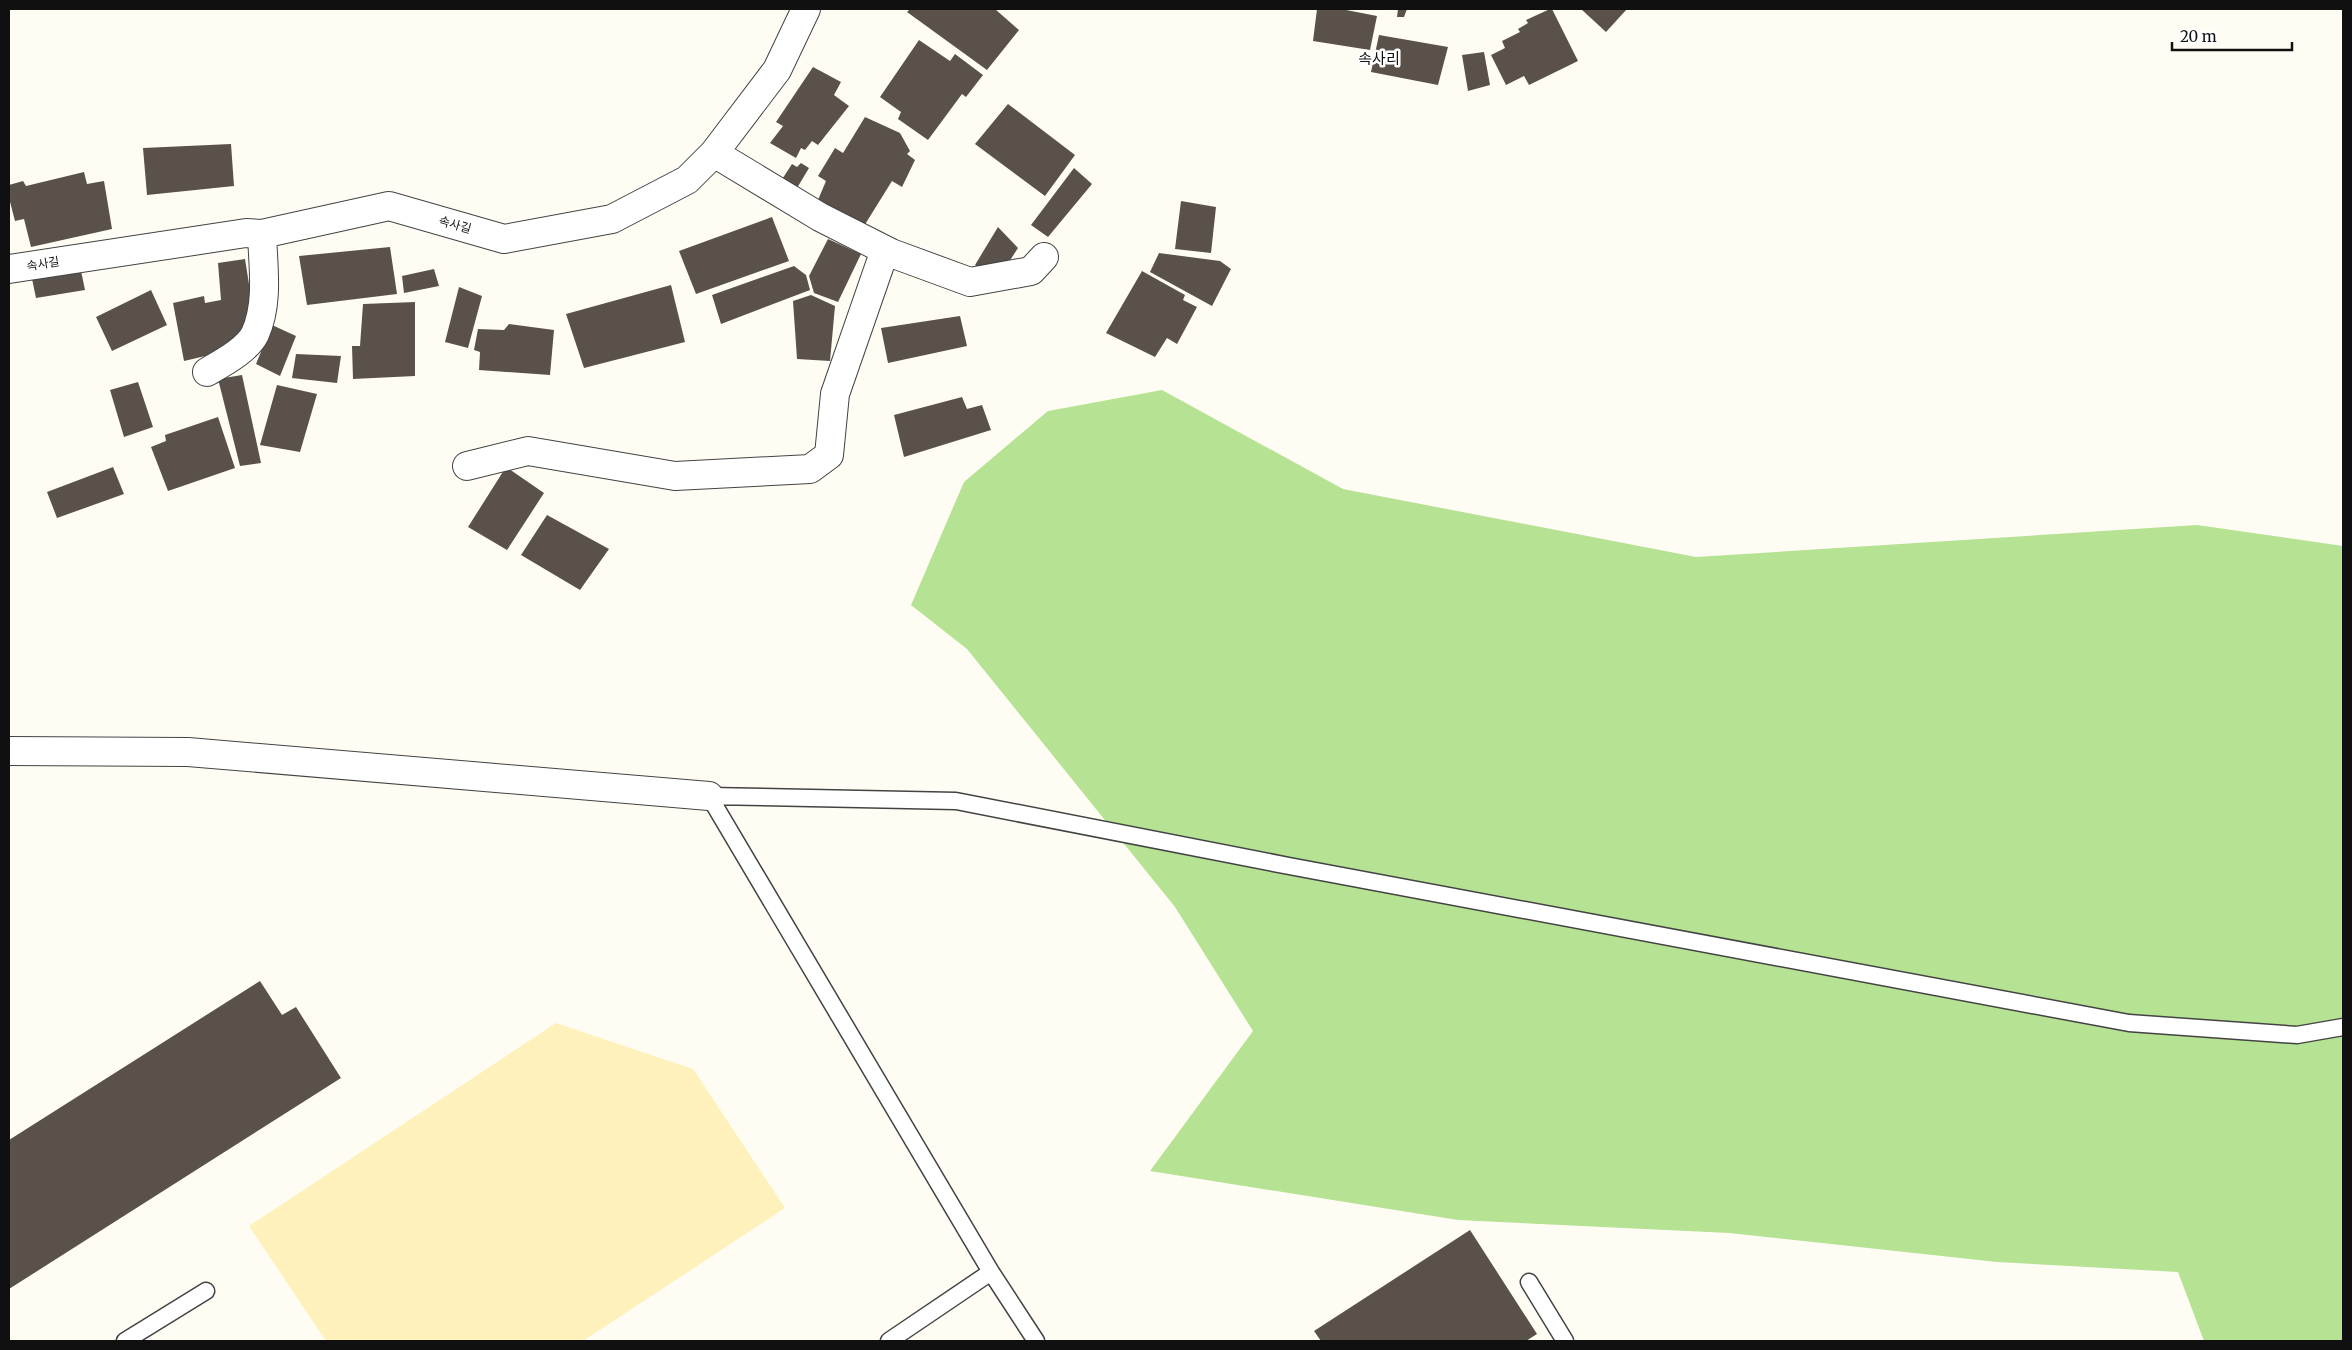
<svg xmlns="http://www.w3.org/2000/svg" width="2352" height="1350" viewBox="0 0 2352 1350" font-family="Merriweather,'Noto Sans KR',serif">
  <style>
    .forest { fill: #b6e294 }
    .sand { fill: #fff1bb }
    .building { fill: #5a514b }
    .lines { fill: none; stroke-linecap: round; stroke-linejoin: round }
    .lane-casing { stroke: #434343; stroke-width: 19 }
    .street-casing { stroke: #434343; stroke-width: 30 }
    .lane { stroke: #fff; stroke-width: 16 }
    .street { stroke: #fff; stroke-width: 28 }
    .labels { text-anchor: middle; stroke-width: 5; stroke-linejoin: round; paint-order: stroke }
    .street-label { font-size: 12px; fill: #101010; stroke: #fff }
    .quarter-label { font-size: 15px; fill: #101010; stroke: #fff }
  </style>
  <rect width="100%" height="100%" fill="#fffdf3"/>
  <path class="forest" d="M 1162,390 L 1343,489 L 1696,557 L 2197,525 L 2343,546 L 2343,1341 L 2204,1341 L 2178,1272 L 1997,1262 L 1729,1233 L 1458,1220 L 1150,1171 L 1253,1031 L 1175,907 L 967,649 L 911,605 L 964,482 L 1048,411 Z"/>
  <path class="sand" d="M 556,1023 L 693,1069 L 785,1208 L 583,1341 L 326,1341 L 249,1226 Z"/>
  <path class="building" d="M 910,9 L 995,9 L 1019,30 L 987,70 L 907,12 Z
    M 1317,9 L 1341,9 L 1377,16 L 1370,50 L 1313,41 Z
    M 1398,9 L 1407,9 L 1404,17 L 1397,17 Z
    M 1550,9 L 1552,9 L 1578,61 L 1529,85 L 1524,76 L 1506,85 L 1491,55 L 1505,48 L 1502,41 L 1520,32 L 1518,29 L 1528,23 L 1526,20 Z
    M 1581,9 L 1627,9 L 1606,32 Z
    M 1379,35 L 1448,47 L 1438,85 L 1371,72 Z
    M 919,40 L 950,61 L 955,54 L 983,75 L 966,97 L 962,94 L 928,140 L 898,119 L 901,112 L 880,97 Z
    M 1484,52 L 1490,85 L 1468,91 L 1462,55 Z
    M 813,67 L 841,82 L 834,95 L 849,106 L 818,145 L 812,141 L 805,150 L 801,148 L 796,158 L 770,143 L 783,126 L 776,122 Z
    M 1008,104 L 1075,155 L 1045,196 L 975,144 Z
    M 865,117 L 900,133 L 910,151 L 907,154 L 915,160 L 902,187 L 892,181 L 864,226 L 818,200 L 826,181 L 818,176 L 835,148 L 843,153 Z
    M 231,144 L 234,186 L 147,195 L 143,148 Z
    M 801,163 L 809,168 L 794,193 L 779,184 L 792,164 L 797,167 Z
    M 1074,168 L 1092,184 L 1048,237 L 1031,225 Z
    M 84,172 L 87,184 L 104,181 L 112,229 L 31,247 L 24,219 L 15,221 L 9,198 L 9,185 L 23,181 L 26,186 Z
    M 1181,201 L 1216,207 L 1211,253 L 1175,249 Z
    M 772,217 L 789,261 L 696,294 L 679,251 Z
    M 998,227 L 1018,248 L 1007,265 L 980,269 L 975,265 Z
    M 828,239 L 861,254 L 838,302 L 814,293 L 809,276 Z
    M 390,247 L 397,294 L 307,305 L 299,256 Z
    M 1159,253 L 1220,261 L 1231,269 L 1212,306 L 1150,272 Z
    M 245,259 L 252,303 L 247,334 L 231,350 L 184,361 L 173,303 L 204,296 L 205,303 L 221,300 L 218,263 Z
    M 80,266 L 85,290 L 36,298 L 31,274 Z
    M 794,266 L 806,275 L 810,290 L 721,324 L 712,295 Z
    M 434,269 L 439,286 L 404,293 L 402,276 Z
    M 1142,271 L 1185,295 L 1183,300 L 1197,307 L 1177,344 L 1167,338 L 1155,357 L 1106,333 Z
    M 671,285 L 685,342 L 584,368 L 566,314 Z
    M 459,287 L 482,296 L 468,348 L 445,342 Z
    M 151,290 L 167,325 L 112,351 L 96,317 Z
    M 811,295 L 835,306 L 830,361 L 797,359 L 793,301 Z
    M 415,302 L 415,376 L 353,379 L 352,346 L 360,346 L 363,304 Z
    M 960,316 L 967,346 L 888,363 L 881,328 Z
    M 509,324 L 554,330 L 550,375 L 479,370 L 480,352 L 474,350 L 478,329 L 504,330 Z
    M 272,325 L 296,336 L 280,376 L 256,364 Z
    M 296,354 L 341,356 L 337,383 L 292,378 Z
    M 242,375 L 261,463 L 240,466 L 218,379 Z
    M 138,382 L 153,427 L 124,437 L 110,390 Z
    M 277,385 L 317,394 L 300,452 L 260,445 Z
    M 962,397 L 967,409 L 982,405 L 991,430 L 904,457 L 894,415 Z
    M 218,417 L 235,468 L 168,491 L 151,447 L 166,441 L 165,435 Z
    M 113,467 L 124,494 L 57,518 L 47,492 Z
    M 506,467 L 544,493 L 507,550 L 468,527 Z
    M 547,515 L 609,549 L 580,590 L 521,555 Z
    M 260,981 L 282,1015 L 296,1007 L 341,1078 L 9,1289 L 9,1140 Z
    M 1470,1230 L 1537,1334 L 1526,1341 L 1321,1341 L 1314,1331 Z"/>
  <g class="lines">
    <defs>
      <path id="lane" d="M 991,1272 L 1036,1341
        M 1529,1282 L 1565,1341
        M 125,1341 L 206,1291
        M 889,1341 L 991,1272 L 709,796 L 956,801 L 1289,866 L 2129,1023 L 2297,1035 L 2343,1027"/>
      <path id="street" d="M 714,153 L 820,217 L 891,253 L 970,282 L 1031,271 L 1044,257
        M 9,269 L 246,233 L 262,234 L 389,206 L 504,239 L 612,219 L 687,180 L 714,153 L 777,70 L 806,9
        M 207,372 C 222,363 247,350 255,334 C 269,303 263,266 262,234
        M 467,466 L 528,451 L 675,476 L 810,469 L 829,455 L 835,394 L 885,250
        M 9,751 L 188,752 L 709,796"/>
    </defs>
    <use href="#lane" class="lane-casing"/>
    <use href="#street" class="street-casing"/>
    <use href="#lane" class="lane"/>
    <use href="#street" class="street"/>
  </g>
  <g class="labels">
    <g class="street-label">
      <text transform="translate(455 225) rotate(16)" y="4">속사길</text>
      <text transform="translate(43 264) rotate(-9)" y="4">속사길</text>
    </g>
    <g class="quarter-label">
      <text x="1379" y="64">속사리</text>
    </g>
  </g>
  <rect width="2352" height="1350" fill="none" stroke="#101010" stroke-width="20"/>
  <path d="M2172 42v8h120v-8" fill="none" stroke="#101010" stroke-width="2.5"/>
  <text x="2180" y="42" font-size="15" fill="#101010" stroke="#ffffff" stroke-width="4" paint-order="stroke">20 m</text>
</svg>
